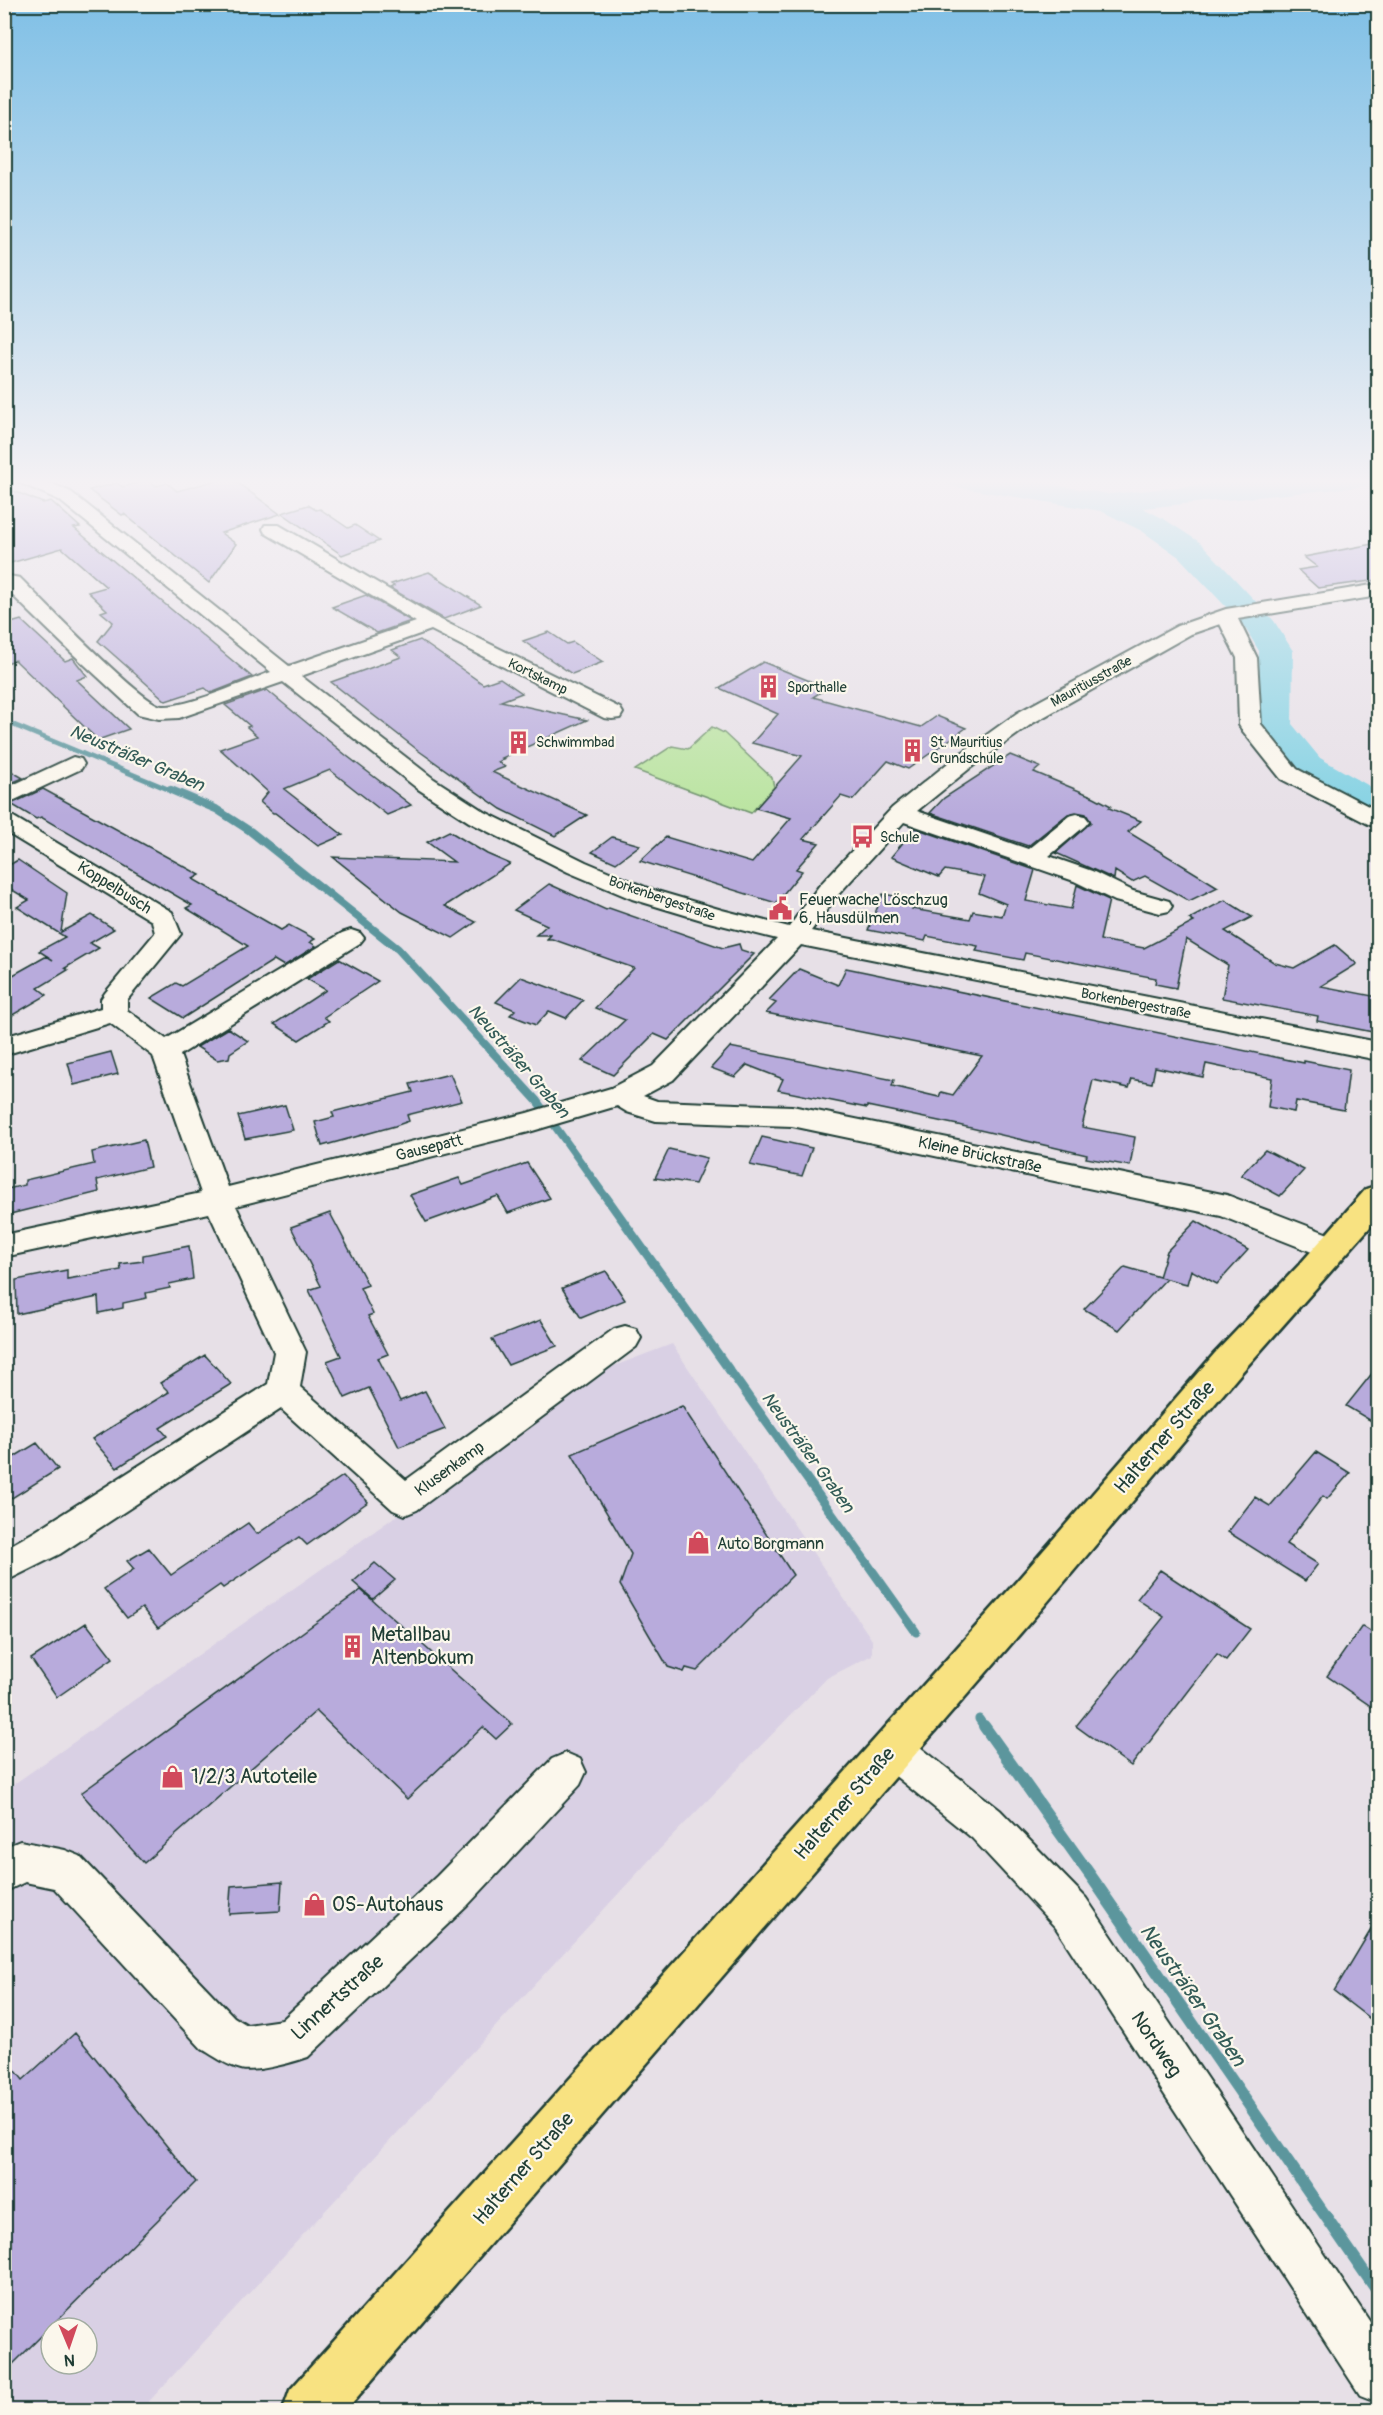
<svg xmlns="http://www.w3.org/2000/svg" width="1383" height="2415" viewBox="0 0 1383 2415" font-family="Pangolin,sans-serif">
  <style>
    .built { fill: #d9d0e4; fill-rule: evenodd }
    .green { fill: #bae4a0; stroke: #6c906a; stroke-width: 1.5 }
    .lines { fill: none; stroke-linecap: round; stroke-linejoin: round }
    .stream-far3 { stroke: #5c969d; stroke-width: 5 }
    .stream-far2 { stroke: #5c969d; stroke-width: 8 }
    .stream-far1 { stroke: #5c969d; stroke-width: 9 }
    .stream { stroke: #5c969d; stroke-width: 12 }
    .river { fill: #85d2e3; fill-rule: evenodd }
    .building { fill: #b8abdc; stroke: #1f3d34; stroke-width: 1.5 }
    .minor-casing { stroke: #1f3d34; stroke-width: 4 }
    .major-casing { stroke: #1f3d34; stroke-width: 5 }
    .minor { fill: #fbf7ec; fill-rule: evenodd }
    .major { fill: #f8e281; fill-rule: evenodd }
    .labels { text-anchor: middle; stroke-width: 4.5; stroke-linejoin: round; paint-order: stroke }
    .far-street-label { font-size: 14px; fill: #1f3d34; stroke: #fbf7ec }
    .far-poi-label { font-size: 14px; fill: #1f3d34; stroke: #fbf7ec; text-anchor: start }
    .street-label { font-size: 16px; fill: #1f3d34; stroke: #fbf7ec }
    .poi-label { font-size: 16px; fill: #1f3d34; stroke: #fbf7ec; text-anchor: start }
    .water-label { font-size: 18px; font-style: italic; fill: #335b57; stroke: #fbf7ec }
    .near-street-label { font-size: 20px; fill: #1f3d34; stroke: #fbf7ec }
    .near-poi-label { font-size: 20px; fill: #1f3d34; stroke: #fbf7ec; text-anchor: start }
    .near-water-label { font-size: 21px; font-style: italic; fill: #335b57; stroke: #fbf7ec }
  </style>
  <rect width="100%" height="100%" fill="#e7e0e7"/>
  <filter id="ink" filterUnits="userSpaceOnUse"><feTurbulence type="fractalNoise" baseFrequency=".0167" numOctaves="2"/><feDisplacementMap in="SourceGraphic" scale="12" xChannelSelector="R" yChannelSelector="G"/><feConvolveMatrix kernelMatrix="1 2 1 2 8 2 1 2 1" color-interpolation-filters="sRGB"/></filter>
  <g filter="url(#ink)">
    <path class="built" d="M 672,1344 L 872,1640 L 872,1655 L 827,1678 L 656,1853 L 141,2410 L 5,2410 L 4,1791 L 330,1563 L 596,1373 ZM 51,2328 L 87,2328 L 87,2364 L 51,2364 Z"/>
    <path class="green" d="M 712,727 L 724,733 L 772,778 L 774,787 L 751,813 L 635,770 L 672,746 L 688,749 Z"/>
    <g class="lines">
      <path class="stream-far3" d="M 1353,479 L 1378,483
        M 4,721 L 175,792"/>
      <path class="stream-far2" d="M 171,790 L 216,809 L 250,831 L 398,949 L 537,1101 L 607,1199"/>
      <path class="stream-far1" d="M 606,1197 L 916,1632
        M 979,1719 L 985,1728"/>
      <path class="stream" d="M 984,1726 L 1093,1879 L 1378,2292"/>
      <path class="river" d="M 942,478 L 1011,478 L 1109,494 L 1269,478 L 1373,478 L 1369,484 L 1359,487 L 1143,508 L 1164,519 L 1201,543 L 1274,621 L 1293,651 L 1292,724 L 1320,758 L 1378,791 L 1378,817 C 1363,814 1304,784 1293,773 C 1279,759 1267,741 1256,725 L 1259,651 L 1244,626 L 1179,557 L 1142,531 L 1101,511 L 956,487 L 946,484 Z"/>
    </g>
    <path class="building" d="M 225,478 L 231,478 L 280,514 L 221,533 L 236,544 L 209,583 L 124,514 L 122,515 L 89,490 L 117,483 L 123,487 L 147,480 L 157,486 L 167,483 L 177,491 Z
      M 4,487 L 43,503 L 51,501 L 80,527 L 74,528 L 252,677 L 211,693 L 205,688 L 166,701 L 98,641 L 113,622 L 101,612 L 107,610 L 88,592 L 106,587 L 62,548 L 4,565 Z
      M 308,505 L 316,510 L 320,509 L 348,528 L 355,525 L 379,541 L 342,555 L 282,513 Z
      M 1378,543 L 1378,580 L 1318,588 L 1298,570 L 1317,567 L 1304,557 Z
      M 429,572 L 481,605 L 444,619 L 390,588 L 394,586 L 391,584 Z
      M 366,595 L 411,621 L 377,633 L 332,607 Z
      M 21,620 L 65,661 L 73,658 L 87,676 L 77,680 L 129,729 L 98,740 L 15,660 L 4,664 L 4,625 Z
      M 549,632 L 567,644 L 573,642 L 603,662 L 572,674 L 523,641 Z
      M 420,640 L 483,684 L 500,678 L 522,693 L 501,701 L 587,720 L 502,758 L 504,759 L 498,762 L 505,767 L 492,772 L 587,815 L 555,836 L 501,809 L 419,751 L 331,682 L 401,657 L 392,650 Z
      M 763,662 L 827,688 L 813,697 L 921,727 L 937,716 L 966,728 L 908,769 L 888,761 L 853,800 L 841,796 L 803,839 L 819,843 L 796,869 L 802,871 L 776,903 L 640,861 L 666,837 L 752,863 L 791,818 L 756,808 L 802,756 L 752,743 L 778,714 L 719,688 Z
      M 267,690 L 347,756 L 411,805 L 387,815 L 330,770 L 284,789 L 343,835 L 318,846 L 275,813 L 273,813 L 260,802 L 268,792 L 220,749 L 257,736 L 247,727 L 250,726 L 225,705 Z
      M 1010,755 L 1040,767 L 1034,772 L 1094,797 L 1111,806 L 1109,808 L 1141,821 L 1128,832 L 1218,887 L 1189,901 L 1145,876 L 1132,882 L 1115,871 L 1114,879 L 1056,853 L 1091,822 L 1086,814 L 1076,812 L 1068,814 L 1028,846 L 930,813 L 944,798 Z
      M 4,767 L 23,778 L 4,786 Z
      M 43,789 L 200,875 L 193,879 L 281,930 L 289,925 L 315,939 L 310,942 L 316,946 L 284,966 L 274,960 L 183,1018 L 151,998 L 176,983 L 182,986 L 248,946 L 186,908 L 192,905 L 41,817 L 36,819 L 11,804 Z
      M 915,828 L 1035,870 L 1026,901 L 1071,909 L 1077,885 L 1109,900 L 1100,940 L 1144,948 L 1194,922 L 1189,919 L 1225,900 L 1252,917 L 1225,931 L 1275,963 L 1294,968 L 1335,945 L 1357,964 L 1321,986 L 1378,997 L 1378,1033 L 1317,1021 L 1318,1016 L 1222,998 L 1228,965 L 1186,939 L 1176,988 L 1155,984 L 1156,978 L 1025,953 L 1023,960 L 976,951 L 978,946 L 927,936 L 925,941 L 868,930 L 883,894 L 919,900 L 912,909 L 970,919 L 973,911 L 1002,916 L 1006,904 L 979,893 L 985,877 L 945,870 L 939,877 L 891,857 Z
      M 449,831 L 487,854 L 510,864 L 445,906 L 476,922 L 453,938 L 402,912 L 333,857 L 454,862 L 427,842 Z
      M 612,837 L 640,845 L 616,863 L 592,852 Z
      M 18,860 L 67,893 L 61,932 L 92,915 L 114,929 L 90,943 L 99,948 L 65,968 L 68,970 L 38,988 L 47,995 L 4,1020 L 4,980 L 47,956 L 53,960 L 39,951 L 65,937 L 17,907 L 29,900 L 4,885 L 4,868 Z
      M 549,884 L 606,910 L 609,908 L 723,948 L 739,944 L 741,950 L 754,954 L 668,1040 L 654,1034 L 613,1075 L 582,1061 L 625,1020 L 595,1008 L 634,968 L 552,939 L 547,939 L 551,935 L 536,935 L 547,925 L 514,910 Z
      M 339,959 L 378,981 L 324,1017 L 329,1021 L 299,1040 L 274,1024 L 326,990 L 307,979 Z
      M 846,968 L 1304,1063 L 1304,1061 L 1349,1070 L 1344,1110 L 1296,1101 L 1294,1112 L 1268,1107 L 1272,1078 L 1206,1064 L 1203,1077 L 1155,1067 L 1152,1083 L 1132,1079 L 1129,1088 L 1093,1080 L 1082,1127 L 1135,1137 L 1130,1166 L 1086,1158 L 1087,1155 L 958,1125 L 867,1106 L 867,1108 L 778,1090 L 783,1079 L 747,1065 L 735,1077 L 711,1068 L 730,1047 L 894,1080 L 892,1086 L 939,1097 L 941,1092 L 953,1095 L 982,1056 L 766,1013 L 776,1003 L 769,1000 L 799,969 L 838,985 Z
      M 521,977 L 583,1000 L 566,1018 L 549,1011 L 536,1025 L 510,1015 L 515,1010 L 496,1002 Z
      M 228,1028 L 248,1041 L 230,1053 L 229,1058 L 217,1060 L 197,1047 Z
      M 111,1052 L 118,1074 L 74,1085 L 68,1063 Z
      M 450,1074 L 462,1101 L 407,1115 L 409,1121 L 395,1126 L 322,1146 L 315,1122 L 334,1117 L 332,1112 L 413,1092 L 410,1084 Z
      M 285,1105 L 293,1130 L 245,1139 L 238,1116 Z
      M 762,1137 L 812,1148 L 802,1176 L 750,1165 Z
      M 144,1140 L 150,1167 L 97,1180 L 99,1192 L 10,1214 L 7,1189 L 25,1185 L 25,1180 L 94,1164 L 92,1152 Z
      M 669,1149 L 707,1158 L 695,1184 L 655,1178 Z
      M 1265,1150 L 1304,1170 L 1280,1196 L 1241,1175 Z
      M 527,1163 L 550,1198 L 508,1213 L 498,1196 L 426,1222 L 410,1195 L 459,1178 L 463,1185 Z
      M 330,1213 L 368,1285 L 360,1288 L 373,1314 L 368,1316 L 388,1354 L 378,1358 L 400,1401 L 425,1391 L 445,1429 L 399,1447 L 369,1388 L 345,1398 L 327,1361 L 341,1356 L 309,1290 L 321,1286 L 291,1227 Z
      M 1196,1221 L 1248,1250 L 1217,1284 L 1191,1270 L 1187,1284 L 1159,1277 L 1167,1251 Z
      M 189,1246 L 193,1279 L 169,1284 L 170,1288 L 146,1293 L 147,1298 L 123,1303 L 123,1308 L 99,1313 L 98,1297 L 17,1314 L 16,1280 L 67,1270 L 67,1279 L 121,1270 L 120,1264 L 143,1261 L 143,1255 Z
      M 1125,1267 L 1166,1279 L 1119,1330 L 1084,1309 Z
      M 606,1271 L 625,1300 L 581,1318 L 562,1288 Z
      M 541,1320 L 557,1346 L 508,1365 L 492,1339 Z
      M 205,1355 L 231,1384 L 160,1428 L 167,1436 L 117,1468 L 92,1439 L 169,1392 L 160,1383 Z
      M 1378,1366 L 1378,1425 L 1346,1406 Z
      M 682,1406 L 793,1575 L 697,1671 L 686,1668 L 684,1672 L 668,1667 L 620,1585 L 631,1554 L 572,1454 Z
      M 37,1443 L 58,1469 L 4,1503 L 4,1463 Z
      M 1316,1452 L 1350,1473 L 1327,1499 L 1323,1496 L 1286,1544 L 1318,1564 L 1305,1581 L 1228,1532 L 1255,1497 L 1270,1506 Z
      M 343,1476 L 368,1502 L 307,1545 L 299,1537 L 223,1588 L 220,1585 L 158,1628 L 142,1608 L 127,1618 L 104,1589 L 134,1569 L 127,1561 L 149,1548 L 171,1575 L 248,1523 L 257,1534 Z
      M 375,1563 L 395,1580 L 373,1599 L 353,1582 Z
      M 1160,1570 L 1250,1629 L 1226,1660 L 1217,1654 L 1131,1766 L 1076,1726 L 1164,1617 L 1137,1599 Z
      M 361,1590 L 512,1724 L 496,1739 L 483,1727 L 407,1799 L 316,1711 L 144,1863 L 81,1793 Z
      M 86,1623 L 113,1658 L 57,1697 L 31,1659 Z
      M 1362,1626 L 1378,1636 L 1378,1711 L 1327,1676 Z
      M 282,1882 L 280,1911 L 229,1914 L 231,1886 Z
      M 1378,1918 L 1378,2025 L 1334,1991 Z
      M 75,2033 L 196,2182 L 4,2373 L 4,2056 L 23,2080 Z"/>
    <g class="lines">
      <defs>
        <path id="minor" d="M 15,478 L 39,478 L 71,492 L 289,666 L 416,622 L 265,533 L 263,529 L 265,525 L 279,525 L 439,619 L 620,708 L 623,713 L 620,718 L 612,719 L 604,718 L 431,630 L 301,676 L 434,779 L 485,812 L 586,862 L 650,889 L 722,910 L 789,927 L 819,886 L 892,808 L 953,759 L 1017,713 L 1177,626 L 1226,609 L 1378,584 L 1378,596 L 1238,619 L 1257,658 L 1261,724 L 1297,769 L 1378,811 L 1378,827 L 1370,825 L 1281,779 L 1242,730 L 1239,725 L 1237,658 L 1220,624 L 1191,634 L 1033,723 L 969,769 L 917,811 L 1028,849 L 1069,816 L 1077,814 L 1085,816 L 1089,821 L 1085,826 L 1049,856 L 1092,871 L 1133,891 L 1169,901 L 1172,906 L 1169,911 L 1160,913 L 1115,901 L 1074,881 L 904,822 L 837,896 L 811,931 L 1378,1042 L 1378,1060 L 801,945 L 673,1080 L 643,1096 L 657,1101 L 792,1106 L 1227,1195 L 1344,1240 L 1348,1248 L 1344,1256 L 1333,1259 L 1322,1256 L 1221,1216 L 792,1126 L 656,1121 L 627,1112 L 617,1106 L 529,1132 L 236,1206 L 306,1352 L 300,1387 L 406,1480 L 614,1329 L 625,1326 L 636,1329 L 641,1338 L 636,1347 L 417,1510 L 405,1515 L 393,1510 L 281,1409 L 60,1554 L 4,1582 L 4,1549 L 34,1532 L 268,1384 L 274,1352 L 209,1213 L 4,1257 L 4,1235 L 201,1193 L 153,1056 L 110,1023 L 4,1055 L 4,1037 L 101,1008 L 101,999 L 105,993 L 155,933 L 152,921 L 4,831 L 4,814 L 12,816 L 172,912 L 181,934 L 127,1000 L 127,1010 L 166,1039 L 342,933 L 351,930 L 360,933 L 364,938 L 360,943 L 180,1055 L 228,1187 L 527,1113 L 611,1088 L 653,1066 L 777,939 L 705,921 L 632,899 L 568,872 L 469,822 L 418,789 L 283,682 L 179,718 L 159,719 L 138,714 L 72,653 L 4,587 L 4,575 L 20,578 C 39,597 143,705 162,706 C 186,708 246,681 271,672 L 59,500 L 18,482 Z
          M 73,757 L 81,759 L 84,764 L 81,769 L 4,805 L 4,789 Z
          M 892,1731 L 906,1736 L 1000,1810 L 1086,1898 L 1378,2334 L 1378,2402 L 1360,2395 L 1056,1928 L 972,1838 L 878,1762 L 872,1749 L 878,1736 Z
          M 566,1753 L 580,1759 L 586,1772 L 580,1785 L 467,1906 L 308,2057 C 294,2062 255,2073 241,2069 C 227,2066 214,2056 202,2049 L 54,1888 L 25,1882 L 4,1892 L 5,1847 L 20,1841 L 65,1850 L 80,1856 L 234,2017 L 247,2025 L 282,2020 L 437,1876 L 552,1759 Z"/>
        <path id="major" d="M 1378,1185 L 1378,1218 L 1241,1373 L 1044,1606 L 346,2410 L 283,2410 L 290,2390 L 1016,1582 L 1215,1353 L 1300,1264 L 1366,1189 Z"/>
      </defs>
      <use href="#minor" class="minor-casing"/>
      <use href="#major" class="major-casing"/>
      <use href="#minor" class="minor"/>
      <use href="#major" class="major"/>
    </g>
  </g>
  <linearGradient id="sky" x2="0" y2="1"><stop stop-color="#80c0e6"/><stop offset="0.59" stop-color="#f4f1f4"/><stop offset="1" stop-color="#f4f1f4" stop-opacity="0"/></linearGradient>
  <rect width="1383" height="816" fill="url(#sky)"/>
  <defs>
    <symbol id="building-bare" viewBox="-9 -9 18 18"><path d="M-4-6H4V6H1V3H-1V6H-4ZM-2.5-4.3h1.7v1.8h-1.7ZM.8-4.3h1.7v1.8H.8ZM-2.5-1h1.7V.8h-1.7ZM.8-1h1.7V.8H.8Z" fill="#d1495b" stroke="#fbf7ec" stroke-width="2.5" paint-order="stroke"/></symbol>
    <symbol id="bus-bare" viewBox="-9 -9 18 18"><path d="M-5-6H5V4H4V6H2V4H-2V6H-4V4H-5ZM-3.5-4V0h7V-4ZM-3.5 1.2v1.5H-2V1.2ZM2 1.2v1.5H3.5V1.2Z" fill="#d1495b" stroke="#fbf7ec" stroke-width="2.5" paint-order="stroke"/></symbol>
    <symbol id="civic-bare" viewBox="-9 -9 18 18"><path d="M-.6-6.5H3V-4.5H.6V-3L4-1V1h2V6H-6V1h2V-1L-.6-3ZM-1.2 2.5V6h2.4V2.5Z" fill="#d1495b" stroke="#fbf7ec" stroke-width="2.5" paint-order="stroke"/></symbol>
    <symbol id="shop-bare" viewBox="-9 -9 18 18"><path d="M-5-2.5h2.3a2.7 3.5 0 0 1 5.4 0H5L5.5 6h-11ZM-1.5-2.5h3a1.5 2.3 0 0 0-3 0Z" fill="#d1495b" stroke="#fbf7ec" stroke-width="2.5" paint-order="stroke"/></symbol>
  </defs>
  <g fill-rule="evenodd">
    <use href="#building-bare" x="752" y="670" width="33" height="33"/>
    <use href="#building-bare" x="502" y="726" width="33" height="33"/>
    <use href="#building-bare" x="896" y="734" width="33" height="33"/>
    <use href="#bus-bare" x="846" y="820" width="33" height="33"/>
    <use href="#civic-bare" x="764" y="892" width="33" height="33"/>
    <use href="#shop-bare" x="682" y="1526" width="33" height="33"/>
    <use href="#building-bare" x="336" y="1630" width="33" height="33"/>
    <use href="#shop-bare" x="156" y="1760" width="33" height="33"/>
    <use href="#shop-bare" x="298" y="1888" width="33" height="33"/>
  </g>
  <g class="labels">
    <g class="far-street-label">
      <text transform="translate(538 676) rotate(26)" y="5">Kortskamp</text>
      <text transform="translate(1091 681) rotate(-29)" y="5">Mauritiusstraße</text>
      <text transform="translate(662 898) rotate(19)" y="5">Borkenbergestraße</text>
      <text transform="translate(1136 1003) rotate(11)" y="5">Borkenbergestraße</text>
    </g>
    <g class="far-poi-label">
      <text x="787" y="692">Sporthalle</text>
      <text x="536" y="747">Schwimmbad</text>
      <text x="930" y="747">St. Mauritius<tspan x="930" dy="16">Grundschule</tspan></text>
      <text x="880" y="842">Schule</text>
    </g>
    <g class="street-label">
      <text transform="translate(115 887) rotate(32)" y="6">Koppelbusch</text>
      <text transform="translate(429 1147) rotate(-14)" y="6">Gausepatt</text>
      <text transform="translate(980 1154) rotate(12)" y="6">Kleine Brückstraße</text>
      <text transform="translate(449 1468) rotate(-36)" y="6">Klusenkamp</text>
    </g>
    <g class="poi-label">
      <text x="799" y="905">Feuerwache Löschzug<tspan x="799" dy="18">6, Hausdülmen</tspan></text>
      <text x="717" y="1549">Auto Borgmann</text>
    </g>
    <g class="water-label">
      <text transform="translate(137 758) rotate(23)" y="6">Neusträßer Graben</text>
      <text transform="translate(519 1061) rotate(49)" y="6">Neusträßer Graben</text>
      <text transform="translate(808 1452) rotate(54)" y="6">Neusträßer Graben</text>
    </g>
    <g class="near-street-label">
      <text transform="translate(1164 1437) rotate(-49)" y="7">Halterner Straße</text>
      <text transform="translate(844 1803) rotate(-49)" y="7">Halterner Straße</text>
      <text transform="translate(337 1997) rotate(-42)" y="7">Linnertstraße</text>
      <text transform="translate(1157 2044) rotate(56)" y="7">Nordweg</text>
      <text transform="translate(523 2168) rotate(-49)" y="7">Halterner Straße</text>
    </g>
    <g class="near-poi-label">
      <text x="371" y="1641">Metallbau<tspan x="371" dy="23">Altenbokum</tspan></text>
      <text x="191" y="1783">1/2/3 Autoteile</text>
      <text x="332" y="1911">OS-Autohaus</text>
    </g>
    <g class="near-water-label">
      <text transform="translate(1193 1995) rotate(55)" y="7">Neusträßer Graben</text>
    </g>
  </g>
  <rect width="1383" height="2415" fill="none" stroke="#fbf7ec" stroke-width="24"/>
  <rect x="12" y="12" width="1359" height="2391" fill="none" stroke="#1f3d34" stroke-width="2" filter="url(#ink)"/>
  <g transform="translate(69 2346) rotate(178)"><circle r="28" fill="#fbf7ec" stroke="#a3ada2" stroke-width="1.5"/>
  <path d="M0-4.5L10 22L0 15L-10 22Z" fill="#d1495b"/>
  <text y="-9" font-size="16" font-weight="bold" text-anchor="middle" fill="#1f3d34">N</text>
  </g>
</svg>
